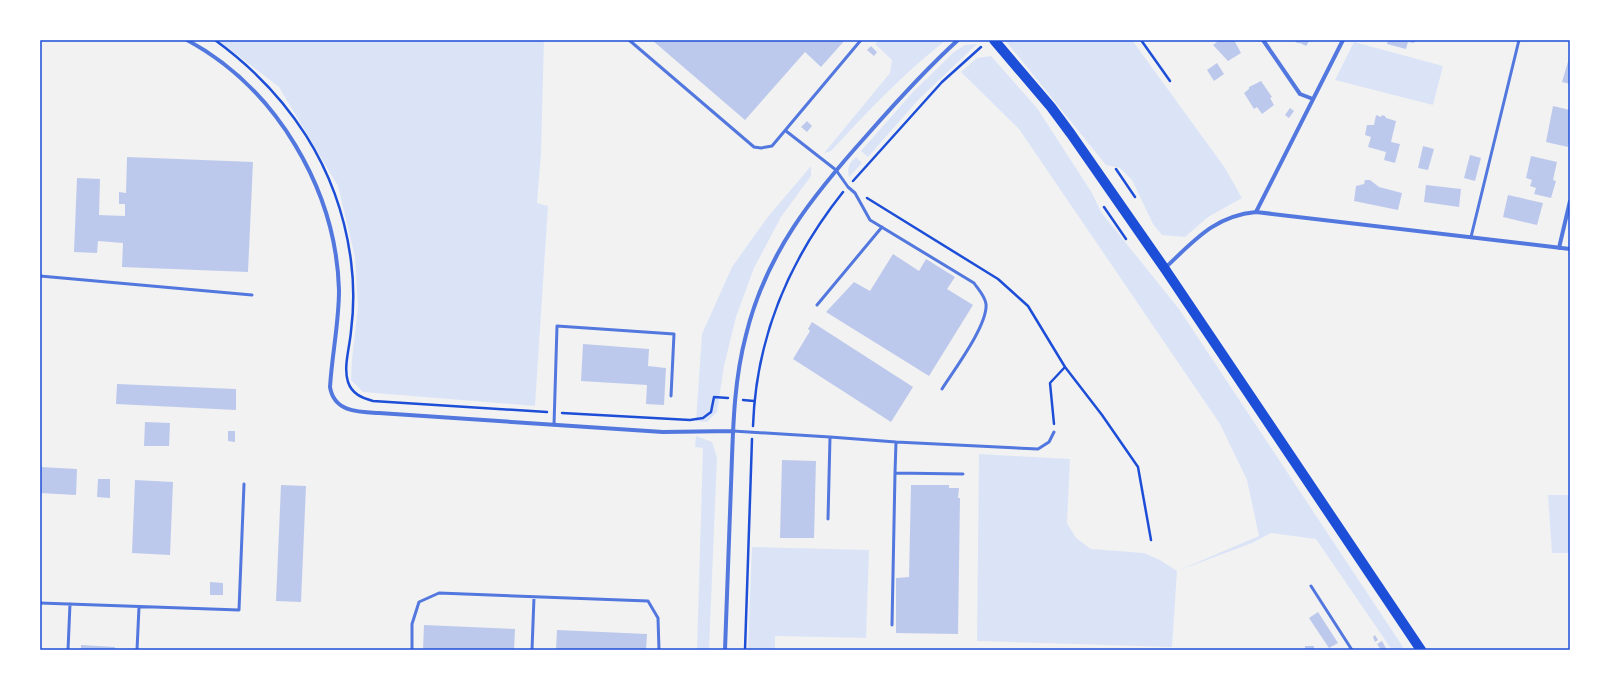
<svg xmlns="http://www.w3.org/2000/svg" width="1610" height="690" viewBox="0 0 1610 690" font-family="'Playfair Display',serif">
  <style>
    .green { fill: #dbe4f7 }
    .building { fill: #bdc9ec }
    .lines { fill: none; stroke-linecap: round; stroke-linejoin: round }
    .path { stroke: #1d4ed8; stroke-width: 2.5 }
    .service { stroke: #5277de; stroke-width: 3 }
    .minor { stroke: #5277de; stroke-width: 4 }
    .primary { stroke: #1d4ed8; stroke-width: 10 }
    .neatline { fill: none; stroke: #1d4ed8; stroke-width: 1.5 }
  </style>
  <rect width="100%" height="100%" fill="#f2f2f2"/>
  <path class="green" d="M 218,40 L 544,40 L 541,153 L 537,203 L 548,206 L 535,406 L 363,392 L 351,380 L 352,359 L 358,307 L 355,257 L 338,186 L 279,87 Z
    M 879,40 L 946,40 C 903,74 868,111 831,151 L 824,153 L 890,73 L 892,60 L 875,44 Z
    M 1005,40 L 1132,40 L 1225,168 L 1242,198 L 1208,217 L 1185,237 L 1162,235 L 1153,224 L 1132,180 L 1120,168 L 1106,165 Z
    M 1354,42 L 1443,66 L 1433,105 L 1335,80 Z
    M 977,44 L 919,99 L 868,157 L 861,151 L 913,92 L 954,52 L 965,45 Z
    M 991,56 L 1037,108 L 1092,193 L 1101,212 L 1179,309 L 1403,647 L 1400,650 L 1392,650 L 1316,539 L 1271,533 L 1252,543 L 1177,571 L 1172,647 L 977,641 L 979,454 L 1070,459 L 1067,523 L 1076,538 L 1091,549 L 1144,553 L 1160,560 L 1177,571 L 1259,536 L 1247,480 L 1220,424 L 1019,129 L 961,72 L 977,58 Z
    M 856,157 L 862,163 L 849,177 C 847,167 849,164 856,157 Z
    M 811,166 L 811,176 L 781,217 L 754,268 L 736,317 L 724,366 L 717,412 L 707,422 L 696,421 L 702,334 L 732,267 L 767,218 Z
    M 696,436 L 712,442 L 717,457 L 709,650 L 697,650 L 703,448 L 695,447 Z
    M 1548,495 L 1570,495 L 1570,553 L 1552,553 Z
    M 752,547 L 869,550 L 866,638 L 775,636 L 775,650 L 748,650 Z"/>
  <path class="building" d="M 652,40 L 845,40 L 821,67 L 805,52 L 745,120 Z
    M 1216,40 L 1234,40 L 1241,53 L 1228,61 L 1213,45 L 1217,42 Z
    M 1294,40 L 1310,40 L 1306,46 L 1300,43 L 1297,43 Z
    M 1388,40 L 1415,40 L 1414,43 L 1408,42 L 1406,49 L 1387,44 Z
    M 871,46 L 877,52 L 874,56 L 867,50 Z
    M 1570,55 L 1570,84 L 1562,82 Z
    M 1217,63 L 1224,74 L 1214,81 L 1207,70 Z
    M 1261,81 L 1272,97 L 1270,98 L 1274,105 L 1262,114 L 1257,107 L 1254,109 L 1244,93 L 1249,89 L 1249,87 Z
    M 1553,106 L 1570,110 L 1570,137 L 1568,147 L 1546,142 Z
    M 1290,108 L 1294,111 L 1289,118 L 1285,115 Z
    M 1376,115 L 1381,117 L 1382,115 L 1385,116 L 1386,118 L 1396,121 L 1391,142 L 1400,144 L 1395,163 L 1384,160 L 1386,152 L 1368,147 L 1371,137 L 1365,135 L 1367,125 L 1374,125 Z
    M 807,121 L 812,126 L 807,132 L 801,127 Z
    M 1423,146 L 1434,149 L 1428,170 L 1418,168 Z
    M 1470,155 L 1481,158 L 1475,181 L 1464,178 Z
    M 1531,156 L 1557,162 L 1553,180 L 1556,181 L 1551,198 L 1534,194 L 1536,188 L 1530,186 L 1532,180 L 1526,178 Z
    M 127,157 L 253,162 L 248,272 L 122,267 L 123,243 L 98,241 L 97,253 L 74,252 L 77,178 L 100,179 L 99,215 L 125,216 L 125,204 L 119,204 L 119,192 L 126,193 Z
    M 1365,180 L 1370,180 L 1379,187 L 1402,193 L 1398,210 L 1354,201 L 1356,186 L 1364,184 Z
    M 1426,185 L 1461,189 L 1459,207 L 1424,202 Z
    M 1508,195 L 1543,203 L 1537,225 L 1503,217 Z
    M 893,254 L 919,271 L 926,259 L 955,277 L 947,289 L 973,305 L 929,376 L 826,312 L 854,282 L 870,291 Z
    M 812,322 L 913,387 L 891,422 L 793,359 L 810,331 L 808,329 Z
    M 583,344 L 649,349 L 648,366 L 666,368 L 664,405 L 646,404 L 647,385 L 581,381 Z
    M 117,384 L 236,389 L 236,410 L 116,404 Z
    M 145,422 L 170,423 L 169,446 L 144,446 Z
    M 228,431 L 235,431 L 235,442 L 228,441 Z
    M 782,460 L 816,461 L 814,538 L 780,538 Z
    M 40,467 L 77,469 L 76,495 L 40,493 Z
    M 98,479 L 110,479 L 110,498 L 97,497 Z
    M 135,480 L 173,482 L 170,555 L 132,553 Z
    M 281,485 L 306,486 L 301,602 L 276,601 Z
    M 911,485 L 949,485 L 949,488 L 959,488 L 958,498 L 960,498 L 958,634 L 896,633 L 896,578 L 909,577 Z
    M 210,582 L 223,583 L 223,595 L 210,595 Z
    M 1318,612 L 1338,643 L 1329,648 L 1309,618 Z
    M 424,625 L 515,629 L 514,650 L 423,650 Z
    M 557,630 L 647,634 L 646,650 L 556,650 Z
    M 1375,635 L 1378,640 L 1375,642 L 1373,637 Z
    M 1382,641 L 1387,650 L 1381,650 L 1377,644 Z
    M 81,645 L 115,647 L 115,650 L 81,650 Z
    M 1305,646 L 1314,646 L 1314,650 L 1305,650 Z"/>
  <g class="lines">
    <path class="path" d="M 215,40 C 289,94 339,168 351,261 C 354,284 354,308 351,331 C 350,346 343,367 348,382 C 352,394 362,398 373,401 L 547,412
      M 1141,40 L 1170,81
      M 1116,169 L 1135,197
      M 853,181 L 942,82 L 981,47
      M 867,198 L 998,279 L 1028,306 L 1065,367 L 1102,415 L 1138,467 L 1151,540
      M 1104,207 L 1126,239
      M 743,400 L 754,401
      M 562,413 L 690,420 L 703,418 L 711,412 L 714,397 L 728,398
      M 1054,424 L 1050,383 L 1065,367
      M 753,426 C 756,338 789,260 843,192
      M 745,650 L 752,439"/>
    <path class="service" d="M 629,40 L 754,147 L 761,148 L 772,146 L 861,40
      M 786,131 L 836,170 L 848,187 L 855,193 L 870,220 L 974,283 C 978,289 985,296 986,304 C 988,325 954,370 942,389
      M 1471,237 L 1519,40
      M 40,276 L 252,295
      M 817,305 L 882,227
      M 554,425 L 557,326 L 674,334 L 671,396
      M 733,431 L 830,437 L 828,519
      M 830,437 L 896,442 L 895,473 L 963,474
      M 896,442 L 1038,449 L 1049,442 L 1054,432
      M 1311,586 L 1352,650
      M 40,603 L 239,610 L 244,484
      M 892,625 L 895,473
      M 68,650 L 70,604
      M 137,650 L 139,607
      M 412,650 L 412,624 L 419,602 L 439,593 L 648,601 L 658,618 L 659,650
      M 532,650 L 534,597"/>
    <path class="minor" d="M 187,40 C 276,88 336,189 339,290 C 339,323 332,354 330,387 C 334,412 358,412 379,413 L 663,432 L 733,431
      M 1263,40 L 1300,94 L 1313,99
      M 1256,212 L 1343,40
      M 1559,248 L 1570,201
      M 1165,268 C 1194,241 1214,216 1256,212 L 1570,249
      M 725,650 C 727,595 729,540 731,485 C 733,434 733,384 746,335 C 766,253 813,195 868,134 C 897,101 926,69 958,40"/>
    <path class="primary" d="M 994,40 L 1051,107 L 1071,134 L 1165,269 L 1421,650"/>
  </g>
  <rect width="1610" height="690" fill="none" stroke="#ffffff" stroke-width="82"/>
  <rect x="41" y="41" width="1528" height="608" class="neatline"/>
</svg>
